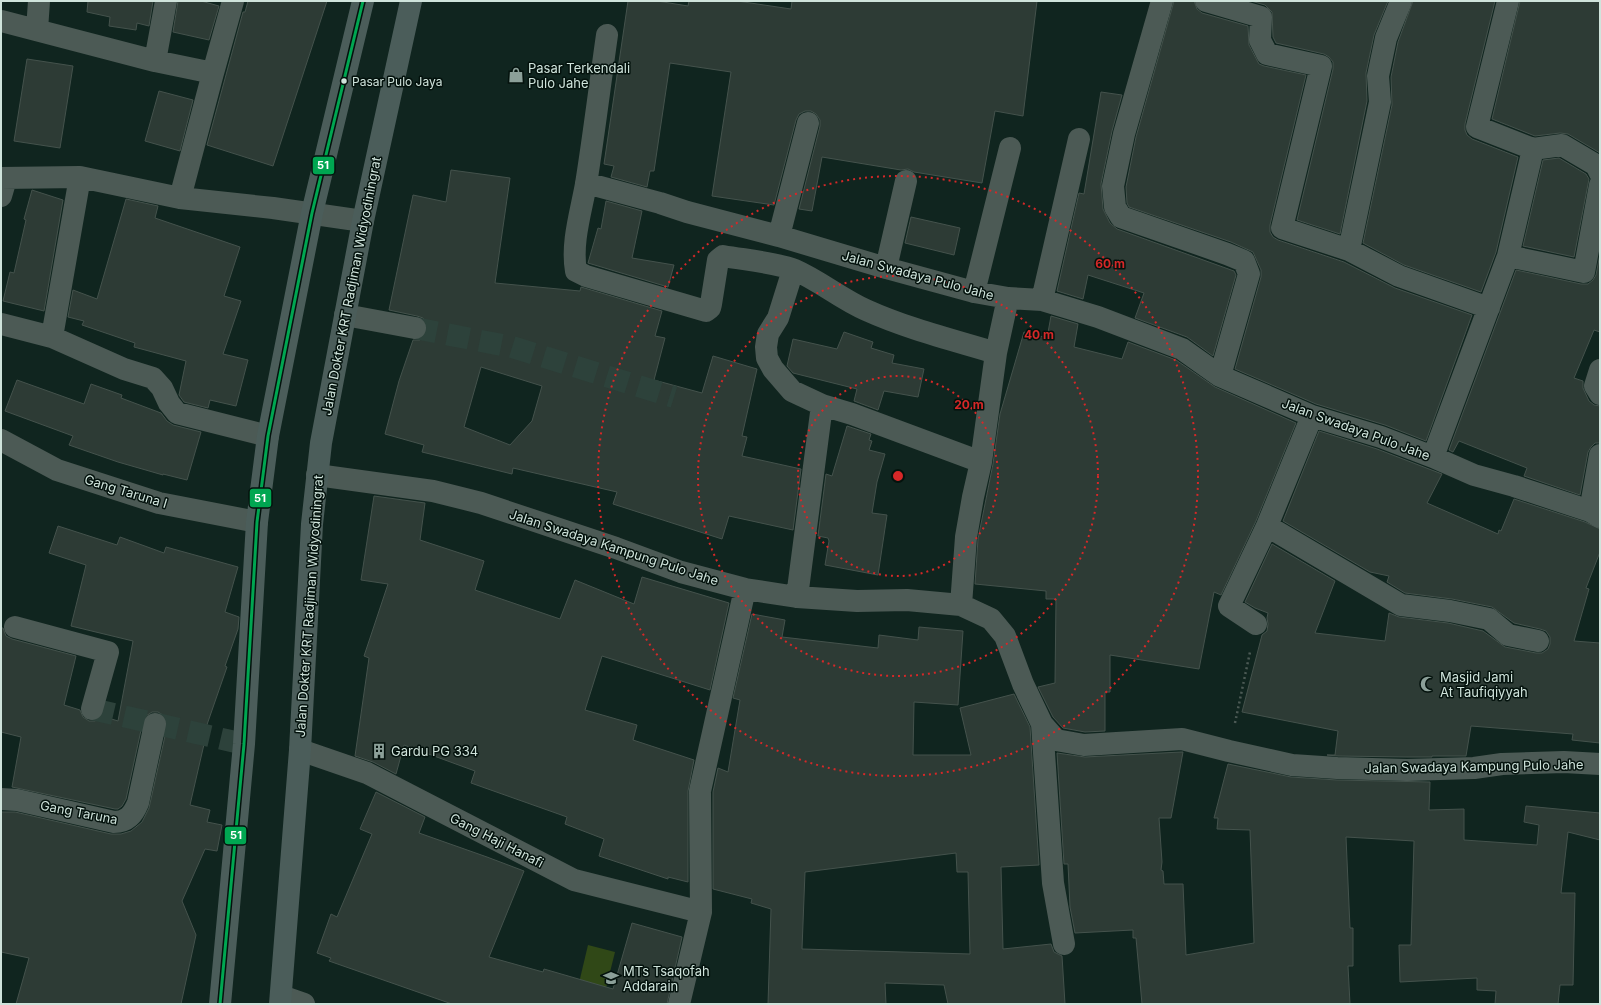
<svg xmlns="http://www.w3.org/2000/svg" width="1601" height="1005" viewBox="0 0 1601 1005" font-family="Inter,sans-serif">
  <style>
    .green { fill: #304817 }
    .building { fill: #2d3b35; stroke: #44524c; fill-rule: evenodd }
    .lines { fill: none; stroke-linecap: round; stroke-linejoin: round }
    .minor-tunnel { stroke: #2d423b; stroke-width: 22; stroke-dasharray: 22 11; stroke-linecap: butt }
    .path { stroke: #4c5a55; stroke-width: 2.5; stroke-dasharray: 2 3; stroke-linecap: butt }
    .minor { stroke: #4c5a55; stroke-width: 22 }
    .major { stroke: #4b5d5a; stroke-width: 22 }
    .bus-1-casing { stroke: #04120d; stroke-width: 6 }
    .bus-1 { stroke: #00a651; stroke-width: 3 }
    .ring { fill: none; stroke: #d62828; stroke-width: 2; stroke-dasharray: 2 4 }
    .bus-dot { fill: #cfe3db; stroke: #04120d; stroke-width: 1.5 }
    .labels { text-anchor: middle; stroke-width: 3; stroke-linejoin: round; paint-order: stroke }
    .bus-label { font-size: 12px; fill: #cfe3db; stroke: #04120d; text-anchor: start }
    .poi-label { font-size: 13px; fill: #cfe3db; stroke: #04120d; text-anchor: start }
    .street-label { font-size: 13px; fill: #cfe3db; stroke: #04120d }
    .centre { fill: #d62828; stroke: #04120d; stroke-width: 2 }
    .ring-label { font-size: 12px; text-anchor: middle; font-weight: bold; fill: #d62828; stroke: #04120d; stroke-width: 3; stroke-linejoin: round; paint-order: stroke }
    .line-badge { stroke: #04120d; stroke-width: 1.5 }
    .badge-label { font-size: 11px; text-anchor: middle; font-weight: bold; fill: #fff }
  </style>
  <rect width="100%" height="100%" fill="#10251f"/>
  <path class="green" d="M 588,945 L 615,952 L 602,1004 L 574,1004 Z"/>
  <path class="building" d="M 88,1 L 153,1 L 149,26 L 137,23 L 136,30 L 109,26 L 110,17 L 87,12 Z
    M 178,1 L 201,1 L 219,6 L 209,40 L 173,32 Z
    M 248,1 L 327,1 L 273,166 L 207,145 L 243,12 L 245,12 Z
    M 628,1 L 657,1 L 688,6 L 689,1 L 737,1 L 791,9 L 792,1 L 1037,1 L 1023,116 L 995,111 L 982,183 L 914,172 L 908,169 L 901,170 L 822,157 L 812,211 L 799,209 L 820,126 L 820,120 L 816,114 L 811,111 L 805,111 L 799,114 L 796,120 L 774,205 L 712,196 L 731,72 L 670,63 L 654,171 L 650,171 L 647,187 L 611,177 L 614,166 L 604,164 Z
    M 1174,1 L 1194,1 L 1197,9 L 1202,13 L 1248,26 L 1249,45 L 1259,64 L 1264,66 L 1306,75 L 1270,225 L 1270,232 L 1273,237 L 1278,240 L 1344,262 L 1395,288 L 1472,315 L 1426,441 L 1385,425 L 1316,404 L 1235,369 L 1261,277 L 1261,270 L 1253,252 L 1231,242 L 1129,207 L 1127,203 L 1126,187 L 1136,137 Z
    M 1251,1 L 1388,1 L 1374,35 L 1366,73 L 1367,101 L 1340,234 L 1297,220 L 1333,69 L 1333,62 L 1329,57 L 1324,54 L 1276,43 L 1273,37 L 1272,12 L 1265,5 Z
    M 1413,1 L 1495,1 L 1465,124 L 1465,130 L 1467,135 L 1472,139 L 1518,157 L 1496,252 L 1481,292 L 1404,265 L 1363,243 L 1392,105 L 1391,77 L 1398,42 Z
    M 1520,1 L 1600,1 L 1600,153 L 1568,134 L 1560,133 L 1535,136 L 1492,119 Z
    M 27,59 L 73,66 L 60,148 L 14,141 Z
    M 159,91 L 193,100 L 180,151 L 145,141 Z
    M 1101,92 L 1122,95 L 1112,131 L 1101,184 L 1103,209 L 1110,223 L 1117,229 L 1234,271 L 1236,275 L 1213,356 L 1187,337 L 1135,318 L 1144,293 L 1088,275 L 1083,299 L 1057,291 L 1079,193 L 1084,194 Z
    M 1559,158 L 1586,174 L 1589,179 L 1574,257 L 1523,246 L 1543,160 Z
    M 451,170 L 510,178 L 495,283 L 580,291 L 581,287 L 662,311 L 655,336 L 665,338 L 654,380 L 702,393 L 713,356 L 757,369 L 742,436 L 747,437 L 742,456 L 801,469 L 793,530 L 729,516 L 722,539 L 613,504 L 617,492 L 513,468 L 512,474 L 451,459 L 422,452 L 424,445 L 385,434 L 399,381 L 413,340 L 420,340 L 424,336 L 427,330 L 427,323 L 423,318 L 417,316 L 389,310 L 413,195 L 446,202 ZM 481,367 L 542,386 L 532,421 L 510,445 L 464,427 Z
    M 32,190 L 63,200 L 44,311 L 3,301 L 10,272 L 14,273 L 26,220 L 24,219 Z
    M 126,199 L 158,206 L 155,218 L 240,247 L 224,296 L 241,301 L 223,354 L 248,360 L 236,406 L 210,400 L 208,408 L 184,402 L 179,395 L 186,361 L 134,347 L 135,343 L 82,325 L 84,321 L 68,317 L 73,290 L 97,299 Z
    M 606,201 L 642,211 L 632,258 L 674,265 L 668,287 L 588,263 L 598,228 L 601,229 Z
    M 911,217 L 960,228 L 954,255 L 905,243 Z
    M 1600,254 L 1600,332 L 1594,330 L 1574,378 L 1583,381 L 1583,388 L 1589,401 L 1594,405 L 1600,406 L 1600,443 L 1595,443 L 1591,447 L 1588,452 L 1580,495 L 1524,476 L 1527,468 L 1459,441 L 1453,452 L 1449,450 L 1516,270 L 1581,284 L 1588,284 L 1593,280 L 1596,275 Z
    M 1051,316 L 1078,324 L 1074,347 L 1122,359 L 1128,342 L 1176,360 L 1215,387 L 1296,423 L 1256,521 L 1221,595 L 1214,592 L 1199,669 L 1110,655 L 1110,692 L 1105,692 L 1105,731 L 1085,732 L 1063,728 L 1053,717 L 1038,687 L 1055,683 L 1056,599 L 1046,599 L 1046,591 L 975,584 L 978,539 L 993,464 L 1000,414 L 1024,332 L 1047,338 Z
    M 844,332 L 873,342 L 871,348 L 894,355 L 892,363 L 924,369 L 918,397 L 884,391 L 878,410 L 854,401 L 857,389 L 793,373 L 787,366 L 793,339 L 837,349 Z
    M 17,380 L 84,404 L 91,384 L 122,395 L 121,398 L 161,413 L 167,421 L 173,425 L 201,432 L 187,480 L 163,474 L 163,475 L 118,462 L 69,445 L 73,436 L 5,411 Z
    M 847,426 L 871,434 L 869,440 L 872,441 L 869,450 L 885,454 L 877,482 L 872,513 L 887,515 L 878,575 L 825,565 L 829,541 L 828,538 L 818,536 L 826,474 L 832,476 Z
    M 1319,431 L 1377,449 L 1442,474 L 1427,503 L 1498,534 L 1499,530 L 1501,531 L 1514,499 L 1585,522 L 1600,529 L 1600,552 L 1586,588 L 1589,589 L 1574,641 L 1600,643 L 1600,743 L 1572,740 L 1573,734 L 1471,726 L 1466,756 L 1432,756 L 1432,757 L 1407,757 L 1338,756 L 1327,755 L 1335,755 L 1338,731 L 1242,712 L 1262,635 L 1267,631 L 1268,624 L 1267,618 L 1268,613 L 1255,608 L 1245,602 L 1272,544 L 1335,581 L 1315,633 L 1385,641 L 1389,613 L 1399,617 L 1448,623 L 1483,631 L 1505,647 L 1536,653 L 1542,653 L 1548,649 L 1550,644 L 1550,637 L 1546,631 L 1540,629 L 1514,623 L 1492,607 L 1452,599 L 1405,593 L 1387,582 L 1389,576 L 1370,572 L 1283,521 Z
    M 374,496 L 425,503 L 420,540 L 484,561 L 475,590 L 560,619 L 575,580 L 634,604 L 642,577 L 729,603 L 710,690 L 602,656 L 585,710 L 637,725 L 633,740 L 694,760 L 688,791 L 688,882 L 668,877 L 668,879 L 599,856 L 604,839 L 565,824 L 567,817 L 471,783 L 475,771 L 404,745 L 396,774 L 373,762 L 355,756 L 369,658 L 364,656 L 388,584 L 361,580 Z
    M 58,526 L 117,545 L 120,537 L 164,553 L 166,547 L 238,567 L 225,612 L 239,617 L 238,629 L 225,666 L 227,667 L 202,739 L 205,740 L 190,805 L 210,810 L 207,822 L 222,825 L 217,851 L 205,849 L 182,901 L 196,935 L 181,1004 L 16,1004 L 29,958 L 1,952 L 1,812 L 15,812 L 111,834 L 121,834 L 131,831 L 142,822 L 149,808 L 167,727 L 167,720 L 163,715 L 158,712 L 152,712 L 146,716 L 143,721 L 126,799 L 122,806 L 118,809 L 115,809 L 12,787 L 21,737 L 1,732 L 1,628 L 3,628 L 6,636 L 12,639 L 76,656 L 64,705 L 80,710 L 83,717 L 89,721 L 95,721 L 102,716 L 118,721 L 133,641 L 71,626 L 86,565 L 49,553 Z
    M 752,614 L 785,620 L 782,637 L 878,648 L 879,635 L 918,640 L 919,627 L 963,631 L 958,705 L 914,702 L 913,755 L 971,755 L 960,708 L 1014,694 L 1030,727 L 1039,865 L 1001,867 L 1003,949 L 1051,944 L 1054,952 L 1062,956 L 1065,1004 L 948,1004 L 944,985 L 885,983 L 886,1004 L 768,1004 L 771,909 L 751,903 L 752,899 L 713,889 L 713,792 L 718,768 L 728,772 L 740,700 L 733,698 ZM 956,853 L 957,872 L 968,872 L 970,954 L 802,949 L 805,872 Z
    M 1181,752 L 1183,752 L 1171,818 L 1159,818 L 1162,862 L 1161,870 L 1163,871 L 1164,884 L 1183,884 L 1186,955 L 1254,943 L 1250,830 L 1217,829 L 1218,818 L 1214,818 L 1228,764 L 1291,777 L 1337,780 L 1430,782 L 1429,810 L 1464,809 L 1464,840 L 1537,845 L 1539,825 L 1524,822 L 1526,806 L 1600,813 L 1600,840 L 1568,832 L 1561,893 L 1575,893 L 1573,985 L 1560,985 L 1558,1004 L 1495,1004 L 1496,991 L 1477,990 L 1477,978 L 1400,982 L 1399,945 L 1411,945 L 1414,841 L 1346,837 L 1350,928 L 1353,928 L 1353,966 L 1348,966 L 1350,1004 L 1142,1004 L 1136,938 L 1133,938 L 1133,930 L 1075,933 L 1070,907 L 1068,864 L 1064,864 L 1057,753 L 1085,757 Z
    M 376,792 L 425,817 L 419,833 L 487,857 L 524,871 L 489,957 L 543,972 L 544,969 L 613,989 L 632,923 L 682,937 L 667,1004 L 452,1004 L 329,961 L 331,958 L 317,953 L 331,914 L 337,917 L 372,834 L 360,829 Z"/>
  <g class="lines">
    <path class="minor-tunnel" d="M 415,328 L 512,347 L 674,397
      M 92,709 L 244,744"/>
    <path class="path" d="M 1235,723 L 1250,652"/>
    <path class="minor" d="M 1162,1 L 1124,134 L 1113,186 L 1115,207 L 1121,217 L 1227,254 L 1244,261 L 1249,274 L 1220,376
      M 1206,1 L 1261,17 L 1260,40 L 1267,54 L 1321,66 L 1282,228 L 1349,250 L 1399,276 L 1489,308
      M 1508,1 L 1477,127 L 1533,149 L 1562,145 L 1596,165 L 1600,173
      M 1,21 L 155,61 L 166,1
      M 37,30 L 39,1
      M 607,35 C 600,84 594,134 586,184 C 581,212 571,243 576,271 L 586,276 L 706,311 L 710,308 L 711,304 L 718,260 L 723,256 C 745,260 774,262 795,270 C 820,281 841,299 866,310 C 908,329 953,340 996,353
      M 155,61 L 213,73 L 180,198
      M 213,73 L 233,1
      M 1,178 L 80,177 L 180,198 L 273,208 L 363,221
      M 586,183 L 660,203 L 687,212 L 779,236 L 886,268 L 974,292 L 1008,298 L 1042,300 L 1098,317 L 1182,349 L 1220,376 L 1312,416 L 1381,437 L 1433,457 L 1474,475 L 1514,486 L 1590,511 L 1600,517
      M 1,196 L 6,179
      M 779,236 L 808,123
      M 1349,250 L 1380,102 L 1378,76 L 1386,38 L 1401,1
      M 1508,256 L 1584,272 L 1600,185
      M 886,268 L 906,181
      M 793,270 L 778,318 L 768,334 L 766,347 L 767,358 L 773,369 L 792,391 L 822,405 L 852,414 L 981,462
      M 974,292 L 1010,148
      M 1042,300 L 1079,139
      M 345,315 L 415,328
      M 1,324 L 52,337 L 124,369 L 153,378 L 162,388 L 169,403 L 177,413 L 268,436
      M 52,337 L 80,177
      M 1600,370 L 1595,386 L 1600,394
      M 1,440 L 57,470 L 159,503 L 257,522
      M 1433,457 L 1508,256 L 1533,149
      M 317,475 L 433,491 L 481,503 L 616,548 L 681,572 L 745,589 L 797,597 L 857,601 L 907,600 L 961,605 L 991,619 L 1005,636 L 1023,684 L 1042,724 L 1056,740 L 1084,745 L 1182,739 L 1229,751 L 1292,765 L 1337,768 L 1407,770 L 1474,768 L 1502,764 L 1564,762 L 1600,764
      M 1590,511 L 1600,455
      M 1267,526 L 1401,605 L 1450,611 L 1489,619 L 1508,635 L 1538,641
      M 797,597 L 822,405
      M 961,605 L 966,537 L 973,497 L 981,462 L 996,353 L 1008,298
      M 1256,624 L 1229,606 L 1267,526 L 1312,416
      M 15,627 L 108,652 L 92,709
      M 1042,724 L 1053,883 L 1064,944
      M 300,750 L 367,773 L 574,880 L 701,912
      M 1,799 L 17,800 L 114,822 C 127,822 133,815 138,803 L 155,724
      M 281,996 L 304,1004
      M 679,1004 L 701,912 L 700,791 L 745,589"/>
    <path class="major" d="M 220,1004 L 244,744 L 257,522 L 268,436 L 312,213 L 363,1
      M 280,1004 L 300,750 L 312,524 L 321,443 L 363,221 L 411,1"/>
    <defs>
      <path id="bus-1" d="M 220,1004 L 244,744 L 257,522 L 268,436 L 312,213 L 363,1"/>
    </defs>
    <use href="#bus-1" class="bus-1-casing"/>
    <use href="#bus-1" class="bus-1"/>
  </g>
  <g class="ring">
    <circle cx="898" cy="476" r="100"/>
    <circle cx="898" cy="476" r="200"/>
    <circle cx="898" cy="476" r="300"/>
  </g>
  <defs>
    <symbol id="shop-bare" viewBox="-9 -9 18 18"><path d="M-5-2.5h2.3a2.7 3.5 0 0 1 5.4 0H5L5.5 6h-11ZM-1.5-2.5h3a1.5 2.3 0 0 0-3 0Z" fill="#8ca099" stroke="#04120d" stroke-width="2.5" paint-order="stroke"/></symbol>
    <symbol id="mosque-bare" viewBox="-9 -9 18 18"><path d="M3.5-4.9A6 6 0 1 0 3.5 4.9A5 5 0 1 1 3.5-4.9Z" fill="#8ca099" stroke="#04120d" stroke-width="2.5" paint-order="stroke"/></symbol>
    <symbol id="building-bare" viewBox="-9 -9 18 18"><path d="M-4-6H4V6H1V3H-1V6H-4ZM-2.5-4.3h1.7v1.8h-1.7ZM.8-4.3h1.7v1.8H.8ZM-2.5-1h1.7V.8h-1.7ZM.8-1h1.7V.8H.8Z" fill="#8ca099" stroke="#04120d" stroke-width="2.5" paint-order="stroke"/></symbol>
    <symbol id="school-bare" viewBox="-9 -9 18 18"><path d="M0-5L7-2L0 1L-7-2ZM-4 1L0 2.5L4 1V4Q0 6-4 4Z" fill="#8ca099" stroke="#04120d" stroke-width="2.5" paint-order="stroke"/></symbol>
  </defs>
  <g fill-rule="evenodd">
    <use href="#shop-bare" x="505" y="64" width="22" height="22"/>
    <use href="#mosque-bare" x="1417" y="673" width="22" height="22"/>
    <use href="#building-bare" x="368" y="740" width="22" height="22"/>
    <use href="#school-bare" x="600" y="967" width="22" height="22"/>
  </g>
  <circle class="bus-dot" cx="344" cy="81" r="3.5"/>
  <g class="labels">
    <g class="bus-label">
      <text x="352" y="86">Pasar Pulo Jaya</text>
    </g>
    <g class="poi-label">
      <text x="528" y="73">Pasar Terkendali<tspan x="528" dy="15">Pulo Jahe</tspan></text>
      <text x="1440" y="682">Masjid Jami<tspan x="1440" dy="15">At Taufiqiyyah</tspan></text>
      <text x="391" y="756">Gardu PG 334</text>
      <text x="623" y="976">MTs Tsaqofah<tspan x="623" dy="15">Addarain</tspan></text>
    </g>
    <g class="street-label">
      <text transform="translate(918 275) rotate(15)" y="5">Jalan Swadaya Pulo Jahe</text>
      <text transform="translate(351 286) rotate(-79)" y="5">Jalan Dokter KRT Radjiman Widyodiningrat</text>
      <text transform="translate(1356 429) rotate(20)" y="5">Jalan Swadaya Pulo Jahe</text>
      <text transform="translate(126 491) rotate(17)" y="5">Gang Taruna I</text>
      <text transform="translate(614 547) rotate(18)" y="5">Jalan Swadaya Kampung Pulo Jahe</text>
      <text transform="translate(309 606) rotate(-86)" y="5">Jalan Dokter KRT Radjiman Widyodiningrat</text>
      <text transform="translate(1474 766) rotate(-1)" y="5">Jalan Swadaya Kampung Pulo Jahe</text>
      <text transform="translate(79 812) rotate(11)" y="5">Gang Taruna</text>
      <text transform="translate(497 840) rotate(27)" y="5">Gang Haji Hanafi</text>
    </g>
  </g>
  <circle cx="898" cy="476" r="6" class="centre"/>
  <g class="ring-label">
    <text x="1110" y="268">60 m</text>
    <text x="1039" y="339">40 m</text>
    <text x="969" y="409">20 m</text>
  </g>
  <g class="line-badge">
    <rect x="312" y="156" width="23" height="19" rx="4" fill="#00a651"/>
    <rect x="249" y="488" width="23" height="20" rx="4" fill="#00a651"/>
    <rect x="224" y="826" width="23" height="19" rx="4" fill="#00a651"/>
  </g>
  <g class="badge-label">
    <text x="323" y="169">51</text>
    <text x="260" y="502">51</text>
    <text x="236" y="839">51</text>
  </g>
  <rect width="1601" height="1005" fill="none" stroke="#cfe3db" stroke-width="4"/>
</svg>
